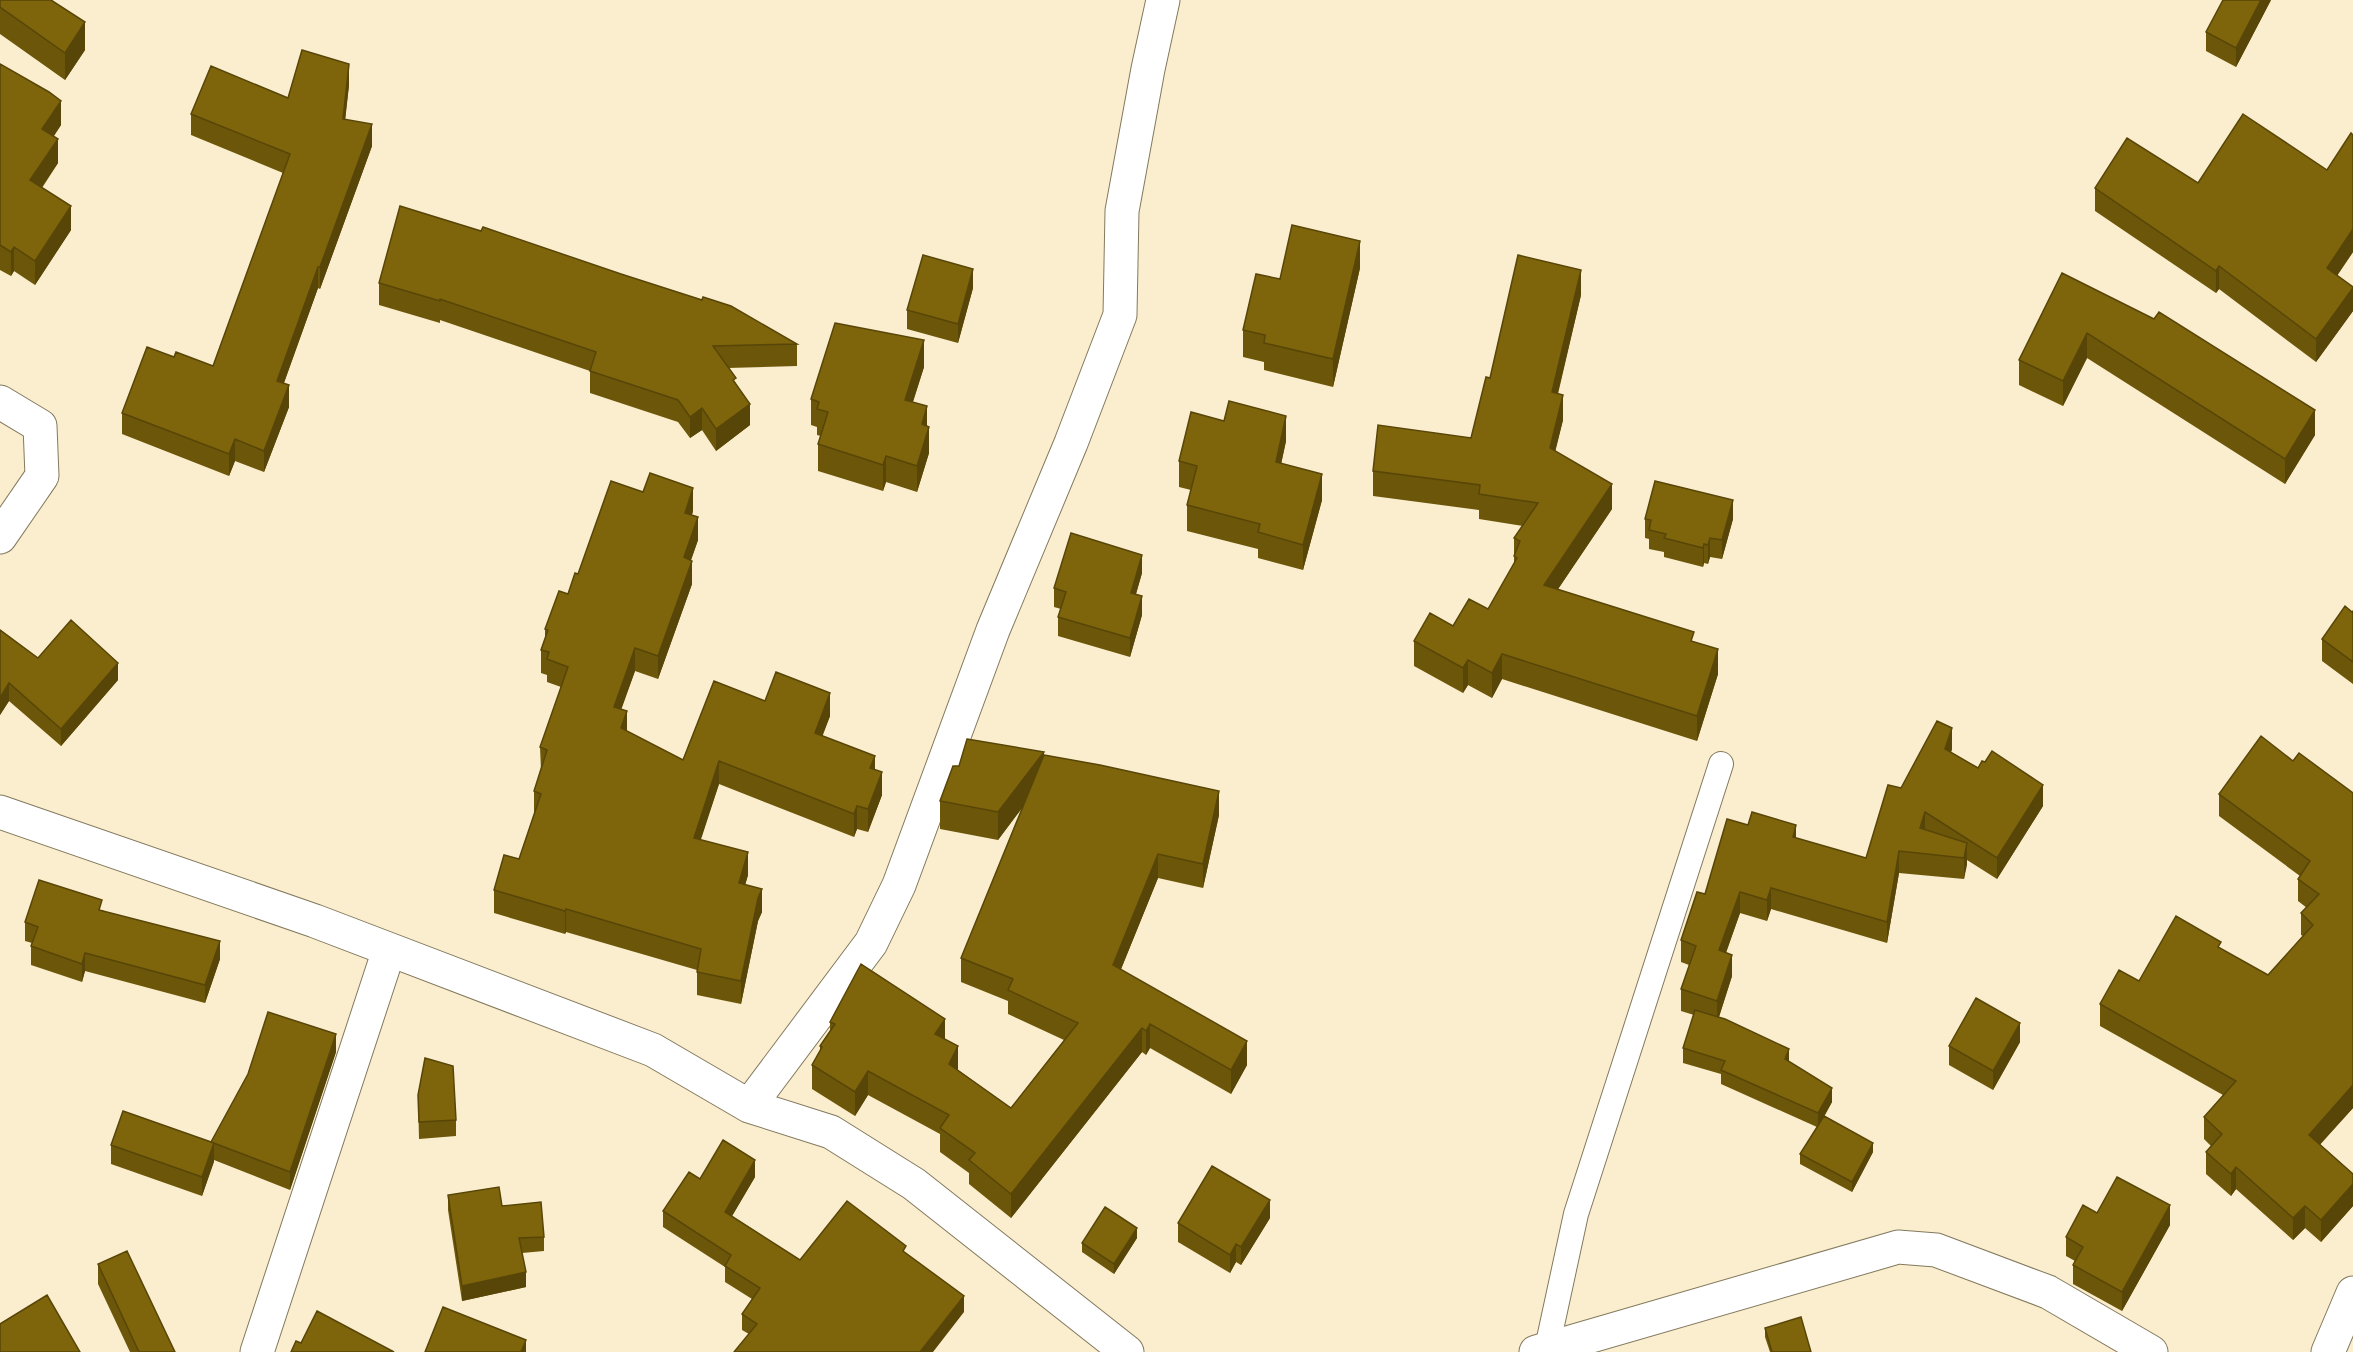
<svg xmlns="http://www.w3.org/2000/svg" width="2353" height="1352" viewBox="0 0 2353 1352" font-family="'Golos Text',sans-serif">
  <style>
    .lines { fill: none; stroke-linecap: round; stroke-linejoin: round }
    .service-casing { stroke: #83795d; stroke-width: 26 }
    .minor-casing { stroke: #83795d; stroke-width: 35 }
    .service { stroke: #fff; stroke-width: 24 }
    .minor { stroke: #fff; stroke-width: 33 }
    .wall { fill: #6c5609 }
    .shaded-wall { fill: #584608 }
    .building { fill: #7e640b; stroke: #584608; stroke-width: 1.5 }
  </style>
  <rect width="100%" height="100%" fill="#faeecf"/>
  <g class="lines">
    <defs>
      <path id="service" d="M 1547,1348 L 1576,1214 L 1721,764"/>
      <path id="minor" d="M 0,402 L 40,426 L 42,476 L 0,537
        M 0,812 L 315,921 L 653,1050 L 749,1106 L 831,1132 L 914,1184 L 1127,1352
        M 749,1106 L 871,943 L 899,885 L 993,630 L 1071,443 L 1120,315 L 1122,211 L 1148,69 L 1163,0
        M 257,1352 L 389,950
        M 1536,1352 L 1898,1247 L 1936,1250 L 2048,1292 L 2151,1352
        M 2328,1352 L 2353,1293"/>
    </defs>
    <use href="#service" class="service-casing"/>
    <use href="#minor" class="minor-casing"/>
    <use href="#service" class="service"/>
    <use href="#minor" class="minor"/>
  </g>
  <path class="wall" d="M 0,0 L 85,50 L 65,80 L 0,34 Z
    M 2271,0 L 2236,67 L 2206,51 L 2206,32 Z
    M 0,64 L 61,125 L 54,136 L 58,163 L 42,188 L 71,230 L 35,285 L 14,271 L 11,276 L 0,270 Z
    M 349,85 L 345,119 L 372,146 L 320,289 L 318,288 L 284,383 L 289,407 L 264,472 L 235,461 L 229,476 L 122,434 L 122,413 L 174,357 L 213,366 L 283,173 L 191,135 L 191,114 L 288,98 Z
    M 2353,135 L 2353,252 L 2337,275 L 2353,287 L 2353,311 L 2316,362 L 2219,289 L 2216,293 L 2095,211 L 2095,188 L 2198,183 L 2327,170 Z
    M 1360,268 L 1333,387 L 1264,370 L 1264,362 L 1243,357 L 1243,330 L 1280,279 Z
    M 2062,273 L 2315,435 L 2285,484 L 2087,358 L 2063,406 L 2019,385 L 2019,360 Z
    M 379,283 L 797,344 L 797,366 L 728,368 L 736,384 L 750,425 L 716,451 L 702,430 L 690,438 L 678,422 L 590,393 L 590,371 L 440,320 L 440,323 L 379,305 Z
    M 973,288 L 958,343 L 907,329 L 907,310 Z
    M 1581,295 L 1558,394 L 1563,420 L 1555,451 L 1612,509 L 1558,589 L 1694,642 L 1718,674 L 1697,741 L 1502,679 L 1492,698 L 1468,685 L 1463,693 L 1414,666 L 1414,641 L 1453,626 L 1488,609 L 1514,565 L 1514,538 L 1523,526 L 1479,519 L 1479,510 L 1373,496 L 1373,471 L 1471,438 L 1490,378 Z
    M 924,367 L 913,402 L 927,426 L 929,453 L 917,492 L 886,482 L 883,491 L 818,471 L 818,444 L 821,436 L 817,435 L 817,427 L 811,425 L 811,399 Z
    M 1286,441 L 1281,464 L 1322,500 L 1303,570 L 1258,558 L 1258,549 L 1187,531 L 1187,505 L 1191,490 L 1179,487 L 1179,461 Z
    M 693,511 L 692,515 L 698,540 L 691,560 L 692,584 L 658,679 L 635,671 L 621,709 L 627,731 L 683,760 L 765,701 L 830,716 L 822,736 L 875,770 L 882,795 L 868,832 L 857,829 L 854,837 L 719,784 L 700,840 L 748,875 L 745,885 L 762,912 L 758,921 L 741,1004 L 697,995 L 697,970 L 566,932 L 565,934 L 494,913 L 494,890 L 519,859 L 534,814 L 534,791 L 541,770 L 540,747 L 561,687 L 547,682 L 547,675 L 541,673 L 541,650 L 545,638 L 545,629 L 568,594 Z
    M 1645,519 L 1733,519 L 1722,559 L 1710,557 L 1708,564 L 1704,563 L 1703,567 L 1664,557 L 1664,552 L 1649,549 L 1649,539 L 1645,538 Z
    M 1142,573 L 1136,594 L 1142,615 L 1130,657 L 1058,636 L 1058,617 L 1061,609 L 1054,607 L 1054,588 Z
    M 2353,611 L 2353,684 L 2322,661 L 2322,639 Z
    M 0,630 L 38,658 L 118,680 L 61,746 L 9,701 L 0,715 Z
    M 1952,749 L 1951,752 L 2043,806 L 1997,879 L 1967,860 L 1964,879 L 1899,873 L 1887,943 L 1771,909 L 1767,921 L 1740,913 L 1726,953 L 1732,976 L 1719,1017 L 1789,1062 L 1832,1102 L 1824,1116 L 1873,1152 L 1852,1192 L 1800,1164 L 1800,1154 L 1817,1127 L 1721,1084 L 1721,1074 L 1683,1063 L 1683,1048 L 1694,1015 L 1681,1011 L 1681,989 L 1689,965 L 1681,962 L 1681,940 L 1705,894 L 1748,825 L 1796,838 L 1866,858 L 1901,788 Z
    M 1044,756 L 1219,815 L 1203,888 L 1158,878 L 1121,969 L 1247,1065 L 1231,1094 L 1150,1048 L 1146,1055 L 1142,1052 L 1011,1218 L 969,1184 L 969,1173 L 940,1152 L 940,1134 L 868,1095 L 855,1116 L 812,1089 L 812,1065 L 820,1051 L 820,1046 L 830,1031 L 830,1022 L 945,1039 L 958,1070 L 1011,1108 L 1064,1040 L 1008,1014 L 1008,1001 L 961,982 L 961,958 L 1023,806 L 998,840 L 940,829 L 940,801 L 959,766 Z
    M 2293,761 L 2353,793 L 2353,1108 L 2320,1144 L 2353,1174 L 2353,1206 L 2321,1242 L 2305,1228 L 2293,1240 L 2236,1189 L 2231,1196 L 2206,1174 L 2206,1152 L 2211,1146 L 2204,1139 L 2204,1117 L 2223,1095 L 2100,1026 L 2100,1004 L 2139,981 L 2221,949 L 2268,975 L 2303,936 L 2301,935 L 2301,913 L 2307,908 L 2298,901 L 2298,879 L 2300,876 L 2219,816 L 2219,794 Z
    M 102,910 L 220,959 L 205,1003 L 85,971 L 82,982 L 31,965 L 31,946 L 32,943 L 25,941 L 25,922 Z
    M 2020,1042 L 1993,1090 L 1949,1065 L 1949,1046 Z
    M 336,1052 L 290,1190 L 214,1160 L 202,1196 L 111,1164 L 111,1145 L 211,1142 Z
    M 418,1095 L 456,1120 L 456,1136 L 419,1139 Z
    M 755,1177 L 732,1216 L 800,1260 L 906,1253 L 964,1312 L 749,1334 L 742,1330 L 742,1314 L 752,1299 L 725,1282 L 725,1267 L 663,1227 L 663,1211 L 700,1179 Z
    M 448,1195 L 502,1206 L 544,1237 L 544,1251 L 522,1253 L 526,1287 L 462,1301 L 448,1210 Z
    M 2097,1213 L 2170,1225 L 2122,1311 L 2073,1284 L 2073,1265 L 2075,1261 L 2066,1256 L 2066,1237 Z
    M 1270,1218 L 1241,1265 L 1236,1262 L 1230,1273 L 1178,1242 L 1178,1223 Z
    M 1137,1238 L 1114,1274 L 1082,1252 L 1082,1243 Z
    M 98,1264 L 175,1352 L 130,1352 L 98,1284 Z
    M 1765,1328 L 1811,1352 L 1770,1352 L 1765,1337 Z"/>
  <path class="shaded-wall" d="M 2261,0 L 2271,0 L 2236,67 L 2236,48 Z
    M 85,22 L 85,50 L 65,80 L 65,53 Z
    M 349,64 L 349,85 L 343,140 L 343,119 Z
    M 61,101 L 61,125 L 42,153 L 42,129 Z
    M 372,124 L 372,146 L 320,289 L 320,267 Z
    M 58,139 L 58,163 L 30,204 L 30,180 Z
    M 71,206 L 71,230 L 35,285 L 35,261 Z
    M 2353,229 L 2353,252 L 2327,291 L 2327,268 Z
    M 1360,241 L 1360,268 L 1333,387 L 1333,359 Z
    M 14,247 L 14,271 L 11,276 L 11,252 Z
    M 2219,266 L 2219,289 L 2216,293 L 2216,271 Z
    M 318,267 L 318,288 L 277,402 L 277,381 Z
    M 973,269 L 973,288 L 958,343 L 958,324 Z
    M 1581,270 L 1581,295 L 1552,417 L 1552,392 Z
    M 2353,288 L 2353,311 L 2316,362 L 2316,339 Z
    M 2087,333 L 2087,358 L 2063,406 L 2063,381 Z
    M 924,340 L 924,367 L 905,426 L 905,400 Z
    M 289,385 L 289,407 L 264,472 L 264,451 Z
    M 1563,395 L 1563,420 L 1550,473 L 1550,448 Z
    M 750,404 L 750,425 L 716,451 L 716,429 Z
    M 927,406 L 927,433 L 922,424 Z
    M 702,408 L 702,430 L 690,438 L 690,417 Z
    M 2315,410 L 2315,435 L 2285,484 L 2285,459 Z
    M 1286,416 L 1286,441 L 1276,488 L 1276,462 Z
    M 929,427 L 929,453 L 917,492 L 917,466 Z
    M 235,439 L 235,461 L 229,476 L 229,454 Z
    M 886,456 L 886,482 L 883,491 L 883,465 Z
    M 1322,474 L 1322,500 L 1303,570 L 1303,545 Z
    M 1612,484 L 1612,509 L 1544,610 L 1544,585 Z
    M 693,488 L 693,511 L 685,536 L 685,513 Z
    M 1733,500 L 1733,519 L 1722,559 L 1722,540 Z
    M 698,517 L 698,540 L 684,580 L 684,557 Z
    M 1710,538 L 1710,557 L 1708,564 L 1708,545 Z
    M 1704,544 L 1704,563 L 1703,567 L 1703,548 Z
    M 1142,555 L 1142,573 L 1131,611 L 1131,593 Z
    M 692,561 L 692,584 L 658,679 L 658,656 Z
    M 1142,596 L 1142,615 L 1130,657 L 1130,638 Z
    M 635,648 L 635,671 L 614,730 L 614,707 Z
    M 1718,649 L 1718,674 L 1697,741 L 1697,716 Z
    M 1502,654 L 1502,679 L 1492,698 L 1492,673 Z
    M 1468,660 L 1468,685 L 1463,693 L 1463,668 Z
    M 118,663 L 118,680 L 61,746 L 61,729 Z
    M 9,683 L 9,701 L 0,715 L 0,698 Z
    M 830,693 L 830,716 L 815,756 L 815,733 Z
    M 627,711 L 627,734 L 621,728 Z
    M 1952,728 L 1952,749 L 1945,771 L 1945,749 Z
    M 1044,752 L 1044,779 L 998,840 L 998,812 Z
    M 875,756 L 875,779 L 870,768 Z
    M 719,761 L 719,784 L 694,861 L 694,838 Z
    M 882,772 L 882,795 L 868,832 L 868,809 Z
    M 2043,785 L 2043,806 L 1997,879 L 1997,858 Z
    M 1219,791 L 1219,815 L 1203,888 L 1203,864 Z
    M 857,806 L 857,829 L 854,837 L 854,814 Z
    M 1925,812 L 1925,833 L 1920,828 Z
    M 1796,825 L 1796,847 L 1793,837 Z
    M 1967,843 L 1967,865 L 1964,879 L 1964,858 Z
    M 1899,851 L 1899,873 L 1887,943 L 1887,922 Z
    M 748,852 L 748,875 L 739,906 L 739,883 Z
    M 1158,854 L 1158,878 L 1113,989 L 1113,965 Z
    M 1771,888 L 1771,909 L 1767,921 L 1767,900 Z
    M 762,889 L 762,912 L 758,921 L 741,1004 L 741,981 L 758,898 Z
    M 1740,892 L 1740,913 L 1719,972 L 1719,950 Z
    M 566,909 L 566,932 L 565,934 L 565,911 Z
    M 220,941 L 220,959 L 205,1003 L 205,985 Z
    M 85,953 L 85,971 L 82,982 L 82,964 Z
    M 1732,955 L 1732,976 L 1717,1023 L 1717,1001 Z
    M 945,1019 L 945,1043 L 935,1034 Z
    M 2020,1023 L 2020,1042 L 1993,1090 L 1993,1071 Z
    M 1150,1024 L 1150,1048 L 1146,1055 L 1146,1031 Z
    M 1142,1028 L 1142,1052 L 1011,1218 L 1011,1194 Z
    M 336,1034 L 336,1052 L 290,1190 L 290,1172 Z
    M 1247,1041 L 1247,1065 L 1231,1094 L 1231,1070 Z
    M 958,1046 L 958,1070 L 949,1064 Z
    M 1789,1049 L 1789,1064 L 1785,1059 Z
    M 868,1071 L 868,1095 L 855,1116 L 855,1092 Z
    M 2353,1085 L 2353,1108 L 2309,1157 L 2309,1135 Z
    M 1832,1088 L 1832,1102 L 1818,1128 L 1818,1113 Z
    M 214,1143 L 214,1162 L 202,1196 L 202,1177 Z
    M 1873,1143 L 1873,1152 L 1852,1192 L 1852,1182 Z
    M 755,1160 L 755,1177 L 725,1228 L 725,1212 Z
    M 2236,1167 L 2236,1189 L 2231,1196 L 2231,1174 Z
    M 2353,1184 L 2353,1206 L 2321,1242 L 2321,1220 Z
    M 1270,1200 L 1270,1218 L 1241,1265 L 1241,1247 Z
    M 2170,1205 L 2170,1225 L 2122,1311 L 2122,1292 Z
    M 2305,1206 L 2305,1228 L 2293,1240 L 2293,1218 Z
    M 1137,1228 L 1137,1238 L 1114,1274 L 1114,1264 Z
    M 1236,1244 L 1236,1262 L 1230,1273 L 1230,1255 Z
    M 526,1272 L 526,1287 L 462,1301 L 462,1286 Z
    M 964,1296 L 964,1312 L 933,1352 L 920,1352 Z
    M 526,1340 L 526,1352 L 521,1352 Z"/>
  <path class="building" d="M 0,0 L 51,0 L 85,22 L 65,53 L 0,7 Z
    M 2223,0 L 2261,0 L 2236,48 L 2206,32 Z
    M 302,50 L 349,64 L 343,119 L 372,124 L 320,267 L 318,267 L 277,381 L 289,385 L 264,451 L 235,439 L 229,454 L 122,413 L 147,347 L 174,357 L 176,352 L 213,366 L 290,154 L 191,114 L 211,66 L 288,98 Z
    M 0,64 L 49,92 L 61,101 L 42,129 L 58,139 L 30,180 L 71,206 L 35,261 L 14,247 L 11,252 L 0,245 Z
    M 2243,114 L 2327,170 L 2351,133 L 2353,135 L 2353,229 L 2327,268 L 2353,287 L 2353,288 L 2316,339 L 2219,266 L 2216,271 L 2095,188 L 2127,138 L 2198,183 Z
    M 400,206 L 481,231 L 483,227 L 621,274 L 702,300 L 703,297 L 731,306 L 797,344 L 713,346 L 736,378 L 733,380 L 750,404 L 716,429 L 702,408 L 690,417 L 678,400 L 590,371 L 596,352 L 440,299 L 440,301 L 379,283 Z
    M 1292,225 L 1360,241 L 1333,359 L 1264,343 L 1265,335 L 1243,330 L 1256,274 L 1280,279 Z
    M 923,255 L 973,269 L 958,324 L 907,310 Z
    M 1518,255 L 1581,270 L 1552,392 L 1563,395 L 1550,448 L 1612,484 L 1544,585 L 1694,632 L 1691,641 L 1718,649 L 1697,716 L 1502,654 L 1492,673 L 1468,660 L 1463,668 L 1414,641 L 1430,613 L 1453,626 L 1469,599 L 1488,609 L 1517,558 L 1514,556 L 1520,541 L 1514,538 L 1538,503 L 1479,494 L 1480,485 L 1373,471 L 1378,425 L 1471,438 L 1486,377 L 1490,378 Z
    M 2062,273 L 2154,319 L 2159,312 L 2315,410 L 2285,459 L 2087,333 L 2063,381 L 2019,360 Z
    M 835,323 L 924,340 L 905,400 L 927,406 L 922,424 L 929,427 L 917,466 L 886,456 L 883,465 L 818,444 L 828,412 L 817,409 L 819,402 L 811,399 Z
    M 1229,401 L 1286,416 L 1276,462 L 1322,474 L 1303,545 L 1258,532 L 1260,524 L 1187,505 L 1197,466 L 1179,461 L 1191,412 L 1224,421 Z
    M 650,473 L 693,488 L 685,513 L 698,517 L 684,557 L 692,561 L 658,656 L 635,648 L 614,707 L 627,711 L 621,728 L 683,760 L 714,681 L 765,701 L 776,672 L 830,693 L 815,733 L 875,756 L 870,768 L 882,772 L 868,809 L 857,806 L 854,814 L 719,761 L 694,838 L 748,852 L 739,883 L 762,889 L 758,898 L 741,981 L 697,972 L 701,949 L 566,909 L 565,911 L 494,890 L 504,855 L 519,859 L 541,794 L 534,791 L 547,750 L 540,747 L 568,667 L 547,659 L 549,652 L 541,650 L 548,630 L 545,629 L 559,591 L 568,594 L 575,573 L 578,574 L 611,481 L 643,492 Z
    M 1655,481 L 1733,500 L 1722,540 L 1710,538 L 1708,545 L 1704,544 L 1703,548 L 1664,538 L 1666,534 L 1649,530 L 1651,520 L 1645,519 Z
    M 1071,533 L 1142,555 L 1131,593 L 1142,596 L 1130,638 L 1058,617 L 1066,592 L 1054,588 Z
    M 2345,606 L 2352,612 L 2353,611 L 2353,662 L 2322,639 Z
    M 71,620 L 118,663 L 61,729 L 9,683 L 0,698 L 0,630 L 38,658 Z
    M 1937,721 L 1952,728 L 1945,749 L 1978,768 L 1982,761 L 1985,762 L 1992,751 L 2043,785 L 1997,858 L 1925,812 L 1920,828 L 1967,843 L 1964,858 L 1899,851 L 1887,922 L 1771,888 L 1767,900 L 1740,892 L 1719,950 L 1732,955 L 1717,1001 L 1681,989 L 1696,946 L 1681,940 L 1697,892 L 1705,894 L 1727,819 L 1748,825 L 1752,812 L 1796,825 L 1793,837 L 1866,858 L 1888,785 L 1901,788 Z
    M 2261,736 L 2293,761 L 2299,753 L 2353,793 L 2353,1085 L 2309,1135 L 2353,1174 L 2353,1184 L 2321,1220 L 2305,1206 L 2293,1218 L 2236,1167 L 2231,1174 L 2206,1152 L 2222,1134 L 2204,1117 L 2236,1081 L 2100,1004 L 2119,970 L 2139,981 L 2176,916 L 2221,942 L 2218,947 L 2268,975 L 2313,925 L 2301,913 L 2319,894 L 2298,879 L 2310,861 L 2219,794 Z
    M 967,739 L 1044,752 L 998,812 L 940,801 L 953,766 L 959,766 Z
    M 1044,755 L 1100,765 L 1219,791 L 1203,864 L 1158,854 L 1113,965 L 1247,1041 L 1231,1070 L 1150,1024 L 1146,1031 L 1142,1028 L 1011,1194 L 969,1160 L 975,1153 L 940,1128 L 949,1115 L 868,1071 L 855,1092 L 812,1065 L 822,1047 L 820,1046 L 835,1024 L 830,1022 L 861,964 L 945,1019 L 935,1034 L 958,1046 L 949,1064 L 1011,1108 L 1078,1023 L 1008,990 L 1013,979 L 961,958 Z
    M 39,880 L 102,900 L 99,910 L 220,941 L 205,985 L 85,953 L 82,964 L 31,946 L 38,927 L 25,922 Z
    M 1976,998 L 2020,1023 L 1993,1071 L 1949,1046 Z
    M 1695,1010 L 1725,1019 L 1789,1049 L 1785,1059 L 1832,1088 L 1818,1113 L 1721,1070 L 1725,1061 L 1683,1048 Z
    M 268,1012 L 336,1034 L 290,1172 L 211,1142 L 248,1074 Z
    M 425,1058 L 453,1066 L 456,1120 L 419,1122 L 418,1095 Z
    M 123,1111 L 214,1143 L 202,1177 L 111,1145 Z
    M 1824,1116 L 1873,1143 L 1852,1182 L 1800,1154 Z
    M 723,1140 L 755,1160 L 725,1212 L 800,1260 L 847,1201 L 906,1246 L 903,1251 L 964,1296 L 920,1352 L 734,1352 L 757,1324 L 742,1314 L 760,1288 L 725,1266 L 731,1255 L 663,1211 L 689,1172 L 700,1179 Z
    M 1212,1166 L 1270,1200 L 1241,1247 L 1236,1244 L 1230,1255 L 1178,1223 Z
    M 2117,1177 L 2170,1205 L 2122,1292 L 2073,1265 L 2083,1247 L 2066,1237 L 2083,1205 L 2097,1213 Z
    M 499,1187 L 502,1206 L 541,1202 L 544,1237 L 519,1238 L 526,1272 L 462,1286 L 448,1195 Z
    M 1105,1207 L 1137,1228 L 1114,1264 L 1082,1243 Z
    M 127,1251 L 175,1352 L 139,1352 L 98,1264 Z
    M 47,1295 L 80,1352 L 0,1352 L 0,1324 Z
    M 443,1307 L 526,1340 L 521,1352 L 425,1352 Z
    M 317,1311 L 394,1352 L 291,1352 L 296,1341 L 301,1343 Z
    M 1801,1317 L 1811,1352 L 1772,1352 L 1765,1328 Z"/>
</svg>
